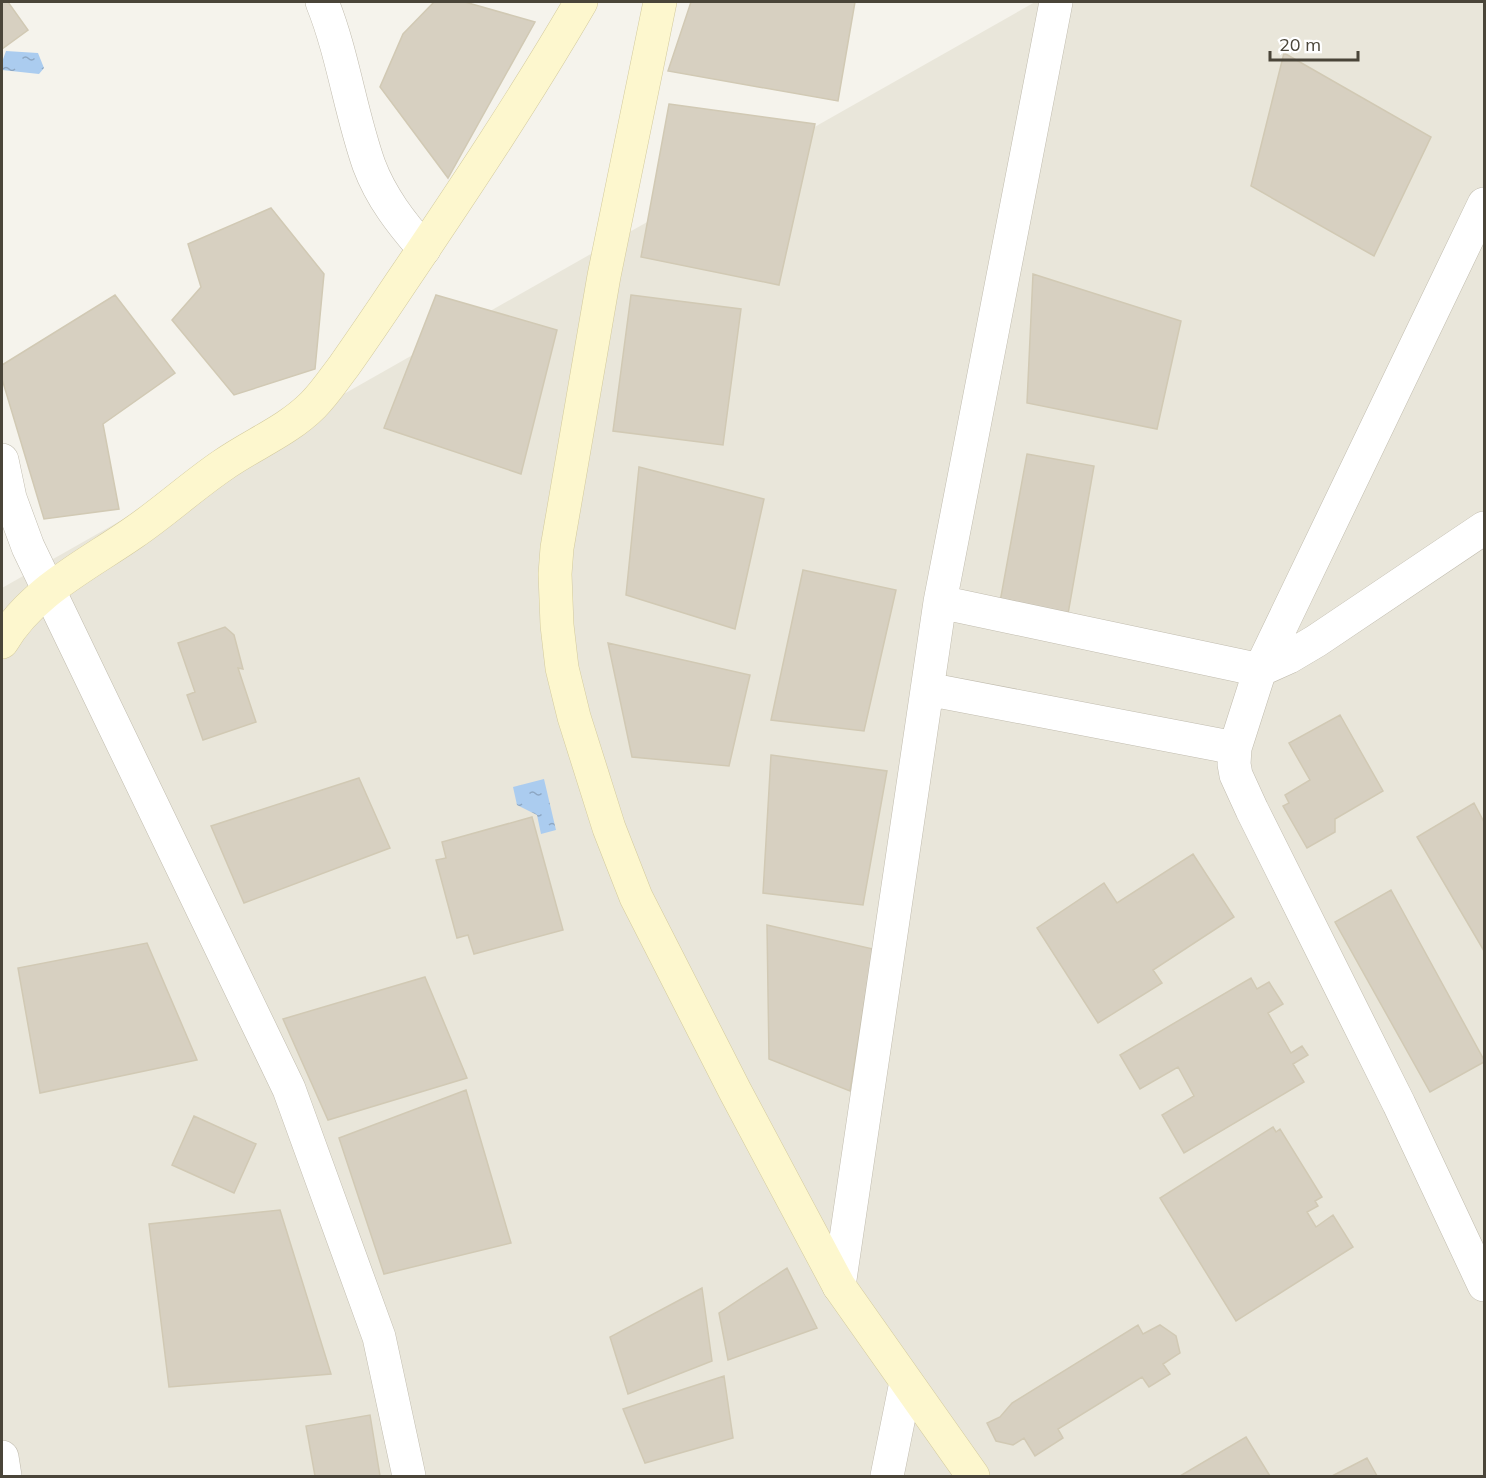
<svg xmlns="http://www.w3.org/2000/svg" width="1486" height="1478" viewBox="0 0 1486 1478" font-family="Mulish,sans-serif">
  <style>
    .residential { fill: #e9e6da }
    .water { fill: url(#water-ripples) }
    .building { fill: #d7d0c1; stroke: #d1c9b4; stroke-width: 1.5 }
    .lines { fill: none; stroke-linecap: round; stroke-linejoin: round }
    .street-casing { stroke: #c1bcae; stroke-width: 34 }
    .secondary-casing { stroke: #d3ca9d; stroke-width: 34 }
    .street { stroke: #fff; stroke-width: 33 }
    .secondary { stroke: #fdf7ce; stroke-width: 33 }
  </style>
  <defs>
    <pattern id="water-ripples" width="26" height="14" patternUnits="userSpaceOnUse" patternTransform="scale(1.5)"><rect width="26" height="14" fill="#abccef"/><path d="M2 4q2-2 4 0t4 0M15 11q2-2 4 0t4 0" fill="none" stroke="#8da7c3"/></pattern>
  </defs>
  <rect width="100%" height="100%" fill="#f5f3ec"/>
  <path class="residential" d="M 1035,2 L 1484,2 L 1484,1476 L 2,1476 L 2,588 Z"/>
  <path class="water" d="M 6,51 L 38,53 L 44,68 L 39,74 L 2,70 L 2,62 Z
    M 544,779 L 556,830 L 541,834 L 537,815 L 517,805 L 513,787 Z"/>
  <path class="building" d="M 2,2 L 8,2 L 28,30 L 2,49 Z
    M 434,2 L 465,2 L 535,22 L 448,178 L 380,87 L 403,34 Z
    M 691,2 L 855,2 L 838,101 L 668,71 Z
    M 1284,53 L 1431,137 L 1374,256 L 1251,186 Z
    M 669,104 L 815,124 L 779,285 L 641,257 Z
    M 271,208 L 324,274 L 315,369 L 234,395 L 172,320 L 201,287 L 188,244 Z
    M 1033,274 L 1181,321 L 1157,429 L 1027,403 Z
    M 115,295 L 175,373 L 103,424 L 119,509 L 44,519 L 2,379 L 2,365 Z
    M 436,295 L 557,330 L 521,474 L 384,428 Z
    M 631,295 L 741,309 L 723,445 L 613,431 Z
    M 1027,454 L 1094,466 L 1068,614 L 1000,602 Z
    M 639,467 L 764,499 L 735,629 L 626,595 Z
    M 803,570 L 896,590 L 864,731 L 771,720 Z
    M 225,627 L 234,635 L 243,669 L 238,668 L 256,722 L 203,740 L 187,695 L 195,692 L 178,643 Z
    M 608,643 L 750,675 L 729,766 L 632,757 Z
    M 1340,715 L 1383,791 L 1335,819 L 1335,832 L 1307,848 L 1283,806 L 1289,803 L 1285,795 L 1310,780 L 1289,743 Z
    M 771,755 L 887,771 L 863,905 L 763,893 Z
    M 359,778 L 390,848 L 244,903 L 211,826 Z
    M 1474,803 L 1484,822 L 1484,951 L 1417,837 Z
    M 532,817 L 563,930 L 474,954 L 468,935 L 457,938 L 436,860 L 446,858 L 442,842 Z
    M 1193,854 L 1234,917 L 1153,970 L 1162,983 L 1098,1023 L 1037,928 L 1104,883 L 1117,903 Z
    M 1391,890 L 1484,1060 L 1484,1062 L 1430,1092 L 1335,922 Z
    M 767,925 L 873,949 L 850,1091 L 769,1059 Z
    M 147,943 L 197,1060 L 40,1093 L 18,968 Z
    M 425,977 L 467,1078 L 328,1120 L 283,1019 Z
    M 1251,978 L 1257,989 L 1269,982 L 1283,1004 L 1268,1013 L 1291,1053 L 1302,1046 L 1308,1055 L 1293,1064 L 1304,1082 L 1184,1153 L 1162,1115 L 1194,1096 L 1178,1067 L 1140,1089 L 1120,1055 Z
    M 466,1090 L 511,1243 L 384,1274 L 339,1138 Z
    M 194,1116 L 256,1144 L 234,1193 L 172,1165 Z
    M 1273,1127 L 1276,1132 L 1280,1129 L 1322,1197 L 1315,1201 L 1318,1206 L 1307,1212 L 1316,1227 L 1333,1215 L 1353,1247 L 1236,1321 L 1160,1198 Z
    M 280,1210 L 331,1374 L 169,1387 L 149,1224 Z
    M 787,1268 L 817,1328 L 728,1360 L 719,1313 Z
    M 702,1288 L 712,1361 L 628,1394 L 610,1337 Z
    M 1138,1325 L 1143,1334 L 1160,1325 L 1176,1336 L 1180,1353 L 1163,1364 L 1170,1374 L 1149,1387 L 1142,1377 L 1058,1429 L 1063,1438 L 1035,1456 L 1024,1438 L 1013,1445 L 996,1441 L 987,1423 L 1000,1417 L 1012,1403 Z
    M 724,1376 L 733,1438 L 645,1463 L 623,1409 Z
    M 370,1415 L 380,1476 L 315,1476 L 306,1426 Z
    M 1246,1437 L 1270,1476 L 1180,1476 Z
    M 1367,1458 L 1377,1476 L 1332,1476 Z"/>
  <g class="lines">
    <defs>
      <path id="street" d="M 322,2 C 343,54 350,111 369,165 C 381,197 401,223 424,249
        M 1484,204 L 1260,670 L 1235,748 L 1234,764 L 1236,775 L 1252,810 L 1399,1104 L 1484,1285
        M 2,460 L 10,498 L 28,547 L 289,1089 L 379,1337 L 409,1476
        M 940,602 L 1260,670 L 1289,657 L 1316,641 L 1484,528
        M 927,689 L 1235,748
        M 839,1286 L 940,602 L 1056,2
        M 2,1457 L 5,1476
        M 887,1476 L 906,1382"/>
      <path id="secondary" d="M 660,2 L 604,276 L 557,548 L 555,574 L 557,625 L 562,668 L 574,717 L 609,828 L 636,897 L 735,1091 L 839,1286 L 973,1476
        M 2,642 C 31,592 87,565 133,533 C 164,512 192,486 223,465 C 253,444 287,431 313,405 C 325,393 334,379 344,366 C 363,339 382,311 400,284 C 463,191 525,98 581,2"/>
    </defs>
    <use href="#street" class="street-casing"/>
    <use href="#secondary" class="secondary-casing"/>
    <use href="#street" class="street"/>
    <use href="#secondary" class="secondary"/>
  </g>
  <rect width="1486" height="1478" fill="none" stroke="#4a4539" stroke-width="6"/>
  <path d="M1270 51v9h88v-9" fill="none" stroke="#4a4539" stroke-width="3"/>
  <text x="1279" y="51" font-size="18" fill="#4a4539" stroke="#ffffff" stroke-width="4.5" paint-order="stroke">20 m</text>
</svg>
